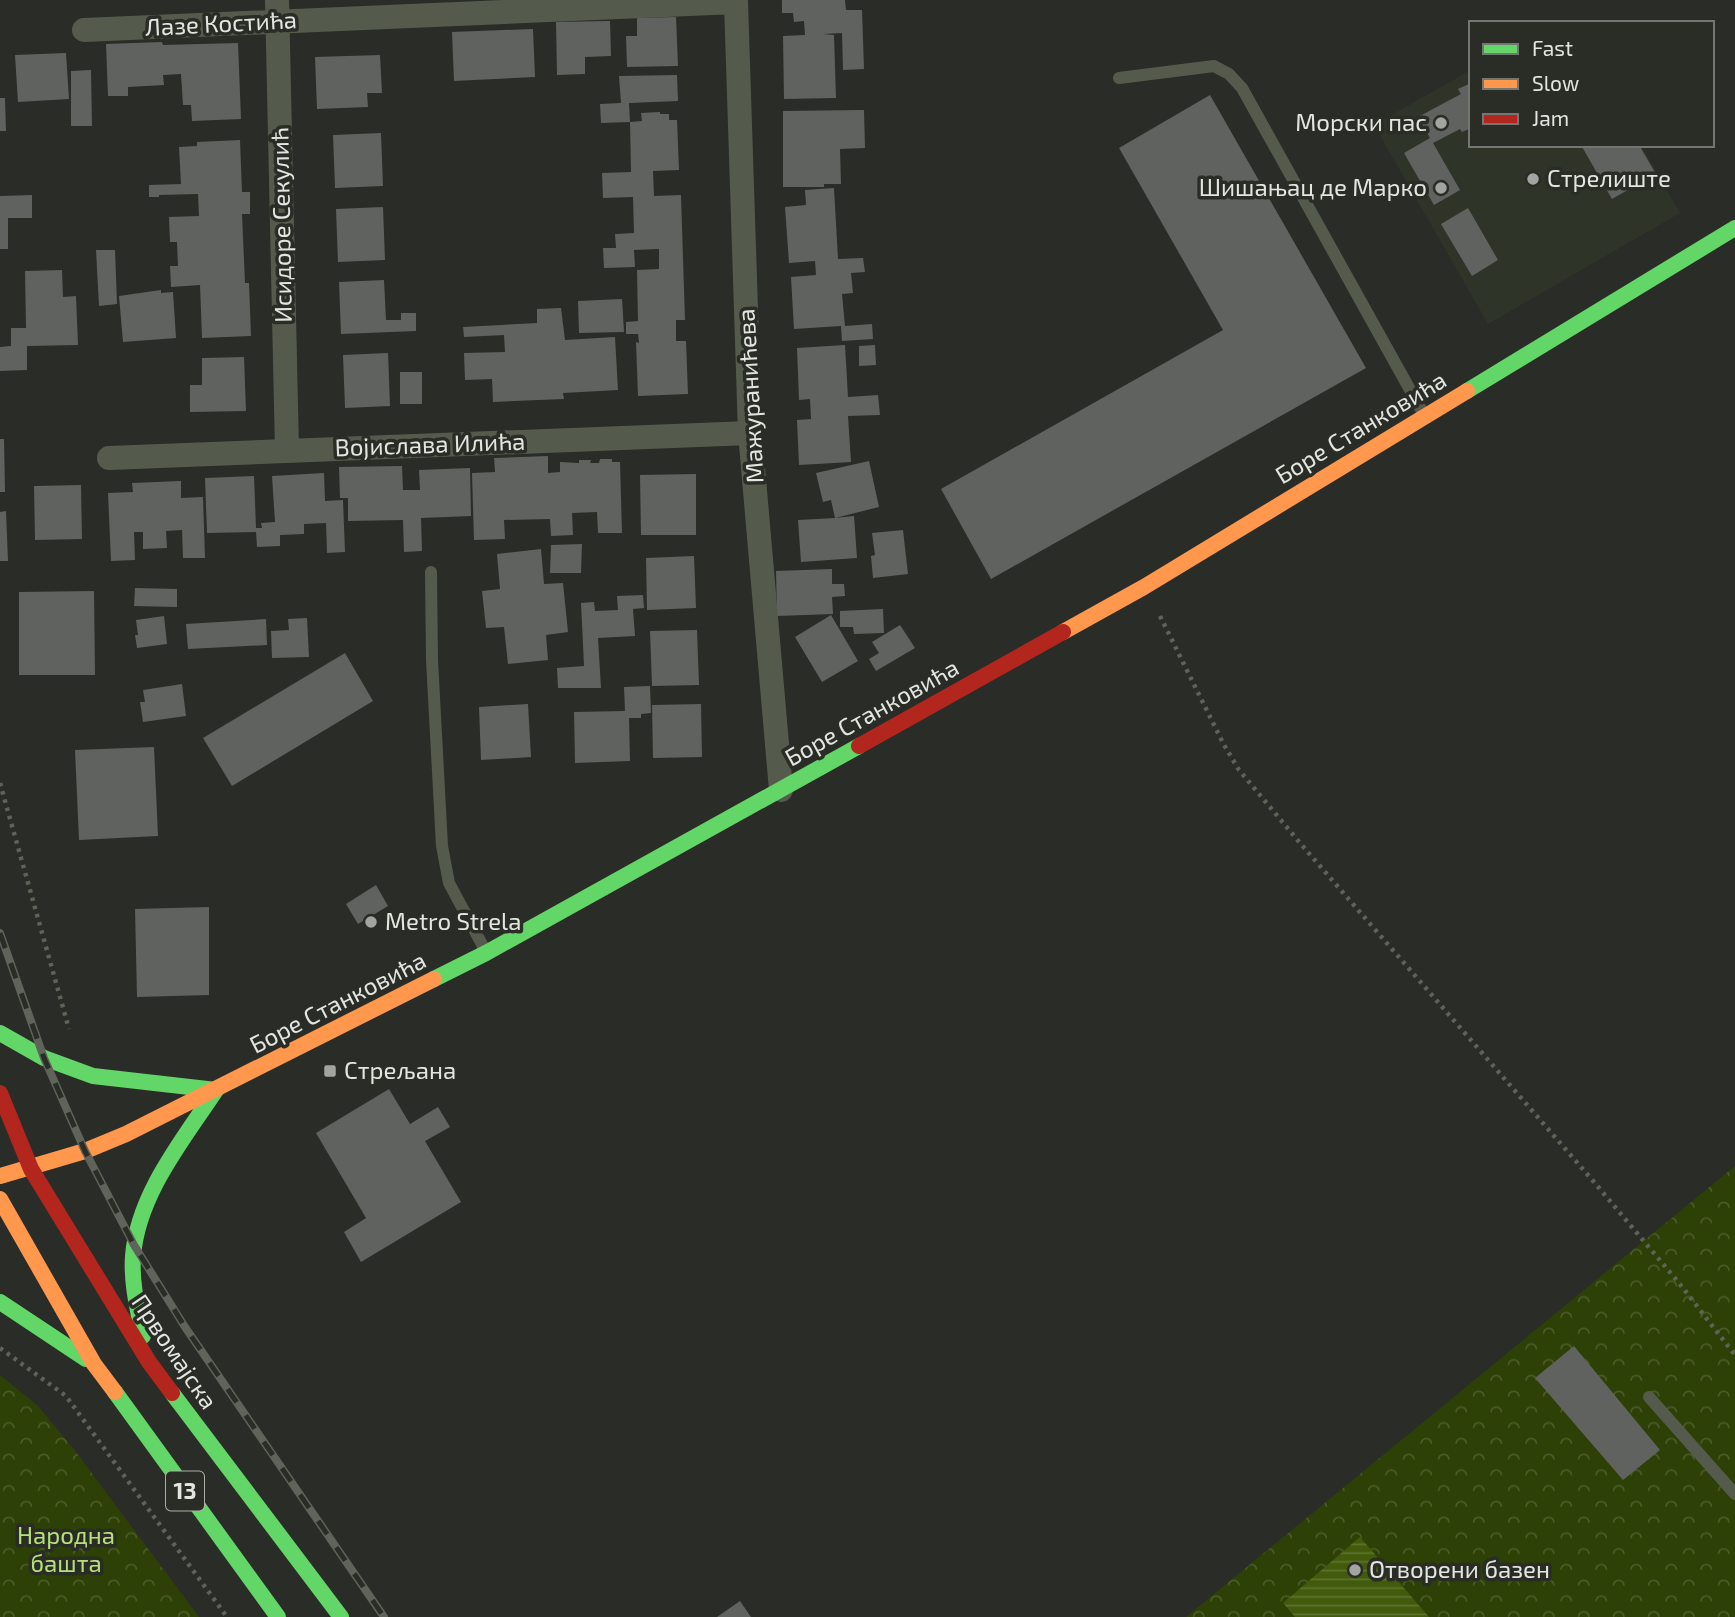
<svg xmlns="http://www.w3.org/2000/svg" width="1735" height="1617" viewBox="0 0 1735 1617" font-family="'Exo 2',sans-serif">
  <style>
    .built { fill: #2f3429 }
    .forest { fill: url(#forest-crowns) }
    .water { fill: url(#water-rules) }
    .building { fill: #60625f }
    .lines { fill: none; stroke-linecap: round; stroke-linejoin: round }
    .path { stroke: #5e6257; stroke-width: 4.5; stroke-dasharray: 3.5 5; stroke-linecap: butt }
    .lane { stroke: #555b4c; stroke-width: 12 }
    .street { stroke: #555b4c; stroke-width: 24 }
    .fast { stroke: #63d668; stroke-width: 16 }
    .slow { stroke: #ff974d; stroke-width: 16 }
    .jam { stroke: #b3261e; stroke-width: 16 }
    .rail-casing { stroke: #60635a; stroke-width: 8 }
    .rail { stroke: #2a2d26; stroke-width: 5; stroke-dasharray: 16; stroke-linecap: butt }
    .poi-dot { fill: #a2a4a0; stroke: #2a2d26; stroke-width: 2.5 }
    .labels { text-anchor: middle; stroke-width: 7; stroke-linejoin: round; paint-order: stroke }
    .shield { fill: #2a2d26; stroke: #acaea9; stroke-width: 2 }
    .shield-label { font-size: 23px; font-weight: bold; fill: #e3e5e1 }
    .street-label { font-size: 24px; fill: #e3e5e1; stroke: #2a2d26 }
    .poi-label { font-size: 24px; fill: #e3e5e1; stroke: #2a2d26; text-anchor: start }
    .park-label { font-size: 24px; fill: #b7e178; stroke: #2a2d26 }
  </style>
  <defs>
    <pattern id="forest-crowns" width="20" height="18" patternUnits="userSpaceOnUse" patternTransform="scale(1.75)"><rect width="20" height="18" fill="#2d4005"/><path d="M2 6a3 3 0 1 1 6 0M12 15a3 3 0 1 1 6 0" fill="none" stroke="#4b5b29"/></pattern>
    <pattern id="water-rules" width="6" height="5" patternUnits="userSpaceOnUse" patternTransform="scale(1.75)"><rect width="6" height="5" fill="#415a0b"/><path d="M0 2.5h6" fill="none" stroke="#5c722e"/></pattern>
  </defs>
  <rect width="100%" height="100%" fill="#2a2c27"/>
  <path class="built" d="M 1471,70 L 1471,145 L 1641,145 L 1680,213 L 1488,324 L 1374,125 Z"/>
  <path class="forest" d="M 1735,1166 L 1735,1617 L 1186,1617 Z
    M 0,1375 L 38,1406 L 73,1448 L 199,1617 L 0,1617 Z"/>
  <path class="water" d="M 1360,1537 L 1429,1617 L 1295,1617 L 1283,1603 Z"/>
  <path class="building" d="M 782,0 L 845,0 L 846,10 L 862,10 L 864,69 L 843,70 L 842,33 L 823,34 L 834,35 L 836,98 L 784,99 L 783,36 L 805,35 L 804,21 L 794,22 L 793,13 L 782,13 Z
    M 676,17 L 678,66 L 627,67 L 626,36 L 637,36 L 637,18 Z
    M 610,21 L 611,56 L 585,57 L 585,74 L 557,75 L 556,22 Z
    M 533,29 L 535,77 L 454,81 L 452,32 Z
    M 162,42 L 163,45 L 238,43 L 241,119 L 192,121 L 191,105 L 183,105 L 181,74 L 163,75 L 164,85 L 128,87 L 128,96 L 108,96 L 106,44 Z
    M 66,53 L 69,99 L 18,102 L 15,55 Z
    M 380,55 L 382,93 L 367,93 L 368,107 L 317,109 L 315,57 Z
    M 91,70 L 92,126 L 71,126 L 71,71 Z
    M 677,75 L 678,101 L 629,103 L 630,122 L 601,123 L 600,104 L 621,103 L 619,76 Z
    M 1471,83 L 1471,128 L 1462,132 L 1460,129 L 1433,143 L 1460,190 L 1434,205 L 1404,153 L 1430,138 L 1418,117 L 1461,94 L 1458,89 Z
    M 1210,95 L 1366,368 L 991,579 L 941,489 L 1223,330 L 1119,148 Z
    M 0,98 L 5,98 L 6,131 L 0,131 Z
    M 864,110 L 865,148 L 840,149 L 841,184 L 824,184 L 824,187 L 783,187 L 783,111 Z
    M 660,112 L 660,114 L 669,114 L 669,120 L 677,120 L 679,170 L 653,171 L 654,196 L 681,195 L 685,320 L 676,320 L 676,341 L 686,341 L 688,394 L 638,396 L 636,342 L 639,343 L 638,334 L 626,334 L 626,322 L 638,321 L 637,270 L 659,269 L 659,249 L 634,250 L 635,267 L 604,268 L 603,248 L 616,248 L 615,234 L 634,233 L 633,197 L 603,198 L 602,173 L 631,172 L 630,122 L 642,121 L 641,113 Z
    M 381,133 L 383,186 L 335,188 L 333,135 Z
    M 240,140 L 242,192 L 250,192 L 250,214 L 242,214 L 245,283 L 249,283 L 251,336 L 202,338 L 200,285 L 171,287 L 170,266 L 178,266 L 177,242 L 170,242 L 169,217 L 199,216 L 198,194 L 159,195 L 159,197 L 149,197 L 149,185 L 181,184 L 179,147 L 197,146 L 197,142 Z
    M 1581,145 L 1639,145 L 1656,174 L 1612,199 Z
    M 834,188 L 838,259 L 863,258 L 865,272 L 851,273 L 853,293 L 842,294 L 845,326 L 872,324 L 873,339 L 842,341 L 841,326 L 794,329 L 791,277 L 816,275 L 815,261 L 789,263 L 785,207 L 806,205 L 805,190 Z
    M 32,195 L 32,218 L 8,218 L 8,249 L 0,249 L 0,196 Z
    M 383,207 L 385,260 L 338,262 L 336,209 Z
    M 1468,208 L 1498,260 L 1472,276 L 1441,224 Z
    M 96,250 L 115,250 L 117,304 L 99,306 Z
    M 62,270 L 63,297 L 76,296 L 78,345 L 27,346 L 27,370 L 0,371 L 0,347 L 11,346 L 11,328 L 26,328 L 25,271 Z
    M 384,280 L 386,320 L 401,320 L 401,313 L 416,313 L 416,331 L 341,334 L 339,282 Z
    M 161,290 L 161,293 L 173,292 L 176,338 L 123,342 L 119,296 Z
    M 622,299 L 624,332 L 579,333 L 578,301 Z
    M 561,308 L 565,340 L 615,337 L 618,390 L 563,393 L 564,399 L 493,402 L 492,379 L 465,380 L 464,353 L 505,352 L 504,335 L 464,337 L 463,327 L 537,323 L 537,309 Z
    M 845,345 L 848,397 L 878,395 L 880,415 L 848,416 L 851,462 L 799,465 L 797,420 L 811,419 L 810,399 L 799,400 L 797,348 Z
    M 875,345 L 876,365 L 859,366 L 859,346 Z
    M 388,353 L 390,406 L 345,408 L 343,355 Z
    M 244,357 L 246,411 L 190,412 L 190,385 L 202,385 L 202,358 Z
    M 400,372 L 422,372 L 422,404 L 400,404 Z
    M 0,439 L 4,439 L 5,492 L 0,492 Z
    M 548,456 L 548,473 L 560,472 L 560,462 L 579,463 L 579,460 L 591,460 L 590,463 L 599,463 L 600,459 L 612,459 L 612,462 L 620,462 L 622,533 L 598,533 L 597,512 L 572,513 L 573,535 L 551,536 L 550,519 L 504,520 L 505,539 L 474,540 L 472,473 L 495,472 L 494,458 Z
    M 869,461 L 879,507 L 835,518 L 854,516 L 857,558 L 801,562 L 798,520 L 835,518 L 831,500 L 823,502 L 816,473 Z
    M 402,466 L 403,490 L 420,490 L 419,470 L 470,468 L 471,516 L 421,518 L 422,551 L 404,552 L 403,520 L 348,521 L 348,498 L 340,498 L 339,467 Z
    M 324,473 L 325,501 L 343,500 L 345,552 L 327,553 L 326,523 L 304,524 L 304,534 L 280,535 L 280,546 L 257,547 L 256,532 L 207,533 L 205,478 L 254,476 L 256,528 L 262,528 L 261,523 L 275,522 L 272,476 Z
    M 696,474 L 696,535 L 641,535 L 640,475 Z
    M 181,481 L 181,498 L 203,497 L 205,558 L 183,558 L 182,530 L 166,531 L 167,548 L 143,549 L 143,532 L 134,532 L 135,560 L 111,561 L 108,493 L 133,492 L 132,483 Z
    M 81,485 L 82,539 L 35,540 L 34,486 Z
    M 6,511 L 8,561 L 0,561 L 0,512 Z
    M 903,530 L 908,574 L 873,578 L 871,556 L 875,555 L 872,533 Z
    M 582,544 L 581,573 L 550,573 L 551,545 Z
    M 541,549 L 544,584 L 563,583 L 568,632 L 546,635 L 548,660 L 508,664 L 504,627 L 486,628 L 482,591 L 500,589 L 497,554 Z
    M 694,556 L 696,608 L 647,610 L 646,558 Z
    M 832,569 L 832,584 L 844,584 L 845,596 L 832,597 L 833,614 L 777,616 L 776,571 Z
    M 135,588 L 177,589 L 177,607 L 134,606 Z
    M 94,591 L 95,675 L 19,675 L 19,592 Z
    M 643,595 L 644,608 L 633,609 L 635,636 L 598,638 L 601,688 L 558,688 L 557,668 L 584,666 L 581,603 L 594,602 L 595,611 L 618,610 L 617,596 Z
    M 883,609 L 884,633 L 854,634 L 853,627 L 840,627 L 840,611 Z
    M 831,615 L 858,661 L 822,682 L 795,637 Z
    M 164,616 L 167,644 L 137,648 L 135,635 L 138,635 L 136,620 Z
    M 307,618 L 309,657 L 272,658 L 271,631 L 289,630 L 288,619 Z
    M 266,619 L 267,645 L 188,649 L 186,624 Z
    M 900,625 L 915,648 L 876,671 L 869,659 L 879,653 L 872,642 Z
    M 697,630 L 699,685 L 652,686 L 650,631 Z
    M 345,653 L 373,701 L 232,786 L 203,738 Z
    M 182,684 L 186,716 L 143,722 L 140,702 L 145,702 L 143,690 Z
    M 650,686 L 651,713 L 641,714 L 641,718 L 629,718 L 630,761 L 575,763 L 574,712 L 625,711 L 624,687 Z
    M 528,704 L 531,757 L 481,760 L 479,707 Z
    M 701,704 L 702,757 L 653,758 L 652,705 Z
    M 154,747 L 158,836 L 79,840 L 75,750 Z
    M 376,885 L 388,906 L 358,924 L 346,904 Z
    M 209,907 L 209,995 L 137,997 L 135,909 Z
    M 389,1089 L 410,1124 L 438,1107 L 450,1127 L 425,1141 L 461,1202 L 361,1262 L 344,1232 L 366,1218 L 316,1133 Z
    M 1574,1346 L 1660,1450 L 1623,1480 L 1535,1378 Z
    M 740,1601 L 751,1617 L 717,1617 Z"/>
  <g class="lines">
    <path class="path" d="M 1160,616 L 1224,745 L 1239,770 L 1300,843 L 1594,1182 L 1679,1283 L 1735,1355
      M 0,783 L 69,1029
      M 0,1348 L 66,1396 L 227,1617"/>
    <path class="lane" d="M 1119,78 L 1214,66 L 1229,74 L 1242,88 L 1423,413
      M 431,572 L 432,660 L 442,846 L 449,883 L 485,950
      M 1649,1397 L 1735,1494"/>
    <path class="street" d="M 277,0 L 287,451
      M 84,30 L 736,2 L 750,433 L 781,790
      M 109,458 L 750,433"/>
    <path class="fast" d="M 1467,391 L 1735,228
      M 434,979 L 486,953 L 859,746
      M 0,1033 L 44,1058 L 93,1076 L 216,1090 C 183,1140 138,1194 133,1256 C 131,1283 138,1310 143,1336
      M 0,1302 L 86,1359
      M 115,1392 L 278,1617
      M 172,1393 L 341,1617"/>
    <path class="slow" d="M 1063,632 L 1144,587 L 1467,391
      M 0,1176 L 85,1151 L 126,1134 L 434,979
      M 0,1199 L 94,1364 L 115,1392"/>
    <path class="jam" d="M 859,746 L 1063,632
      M 0,1093 L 31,1169 L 149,1362 L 172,1393"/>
    <defs>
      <path id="rail" d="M 0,933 L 44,1058 L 85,1151 L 134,1245 L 185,1327 L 384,1617"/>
    </defs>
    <use href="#rail" class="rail-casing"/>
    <use href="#rail" class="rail"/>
  </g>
  <g class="poi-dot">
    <circle cx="1441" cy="123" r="7"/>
    <circle cx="1533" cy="179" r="7"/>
    <circle cx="1441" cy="188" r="7"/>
    <circle cx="371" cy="922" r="7"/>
    <rect x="323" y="1064" width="14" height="14" rx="3.5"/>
    <circle cx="1355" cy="1570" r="7"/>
  </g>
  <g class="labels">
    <rect class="shield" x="166" y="1471.5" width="38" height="39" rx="5"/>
    <g class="shield-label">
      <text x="185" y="1499">13</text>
    </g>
    <g class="street-label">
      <text transform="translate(221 24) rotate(-3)" y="8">Лазе Костића</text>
      <text transform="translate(282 225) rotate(-91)" y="8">Исидоре Секулић</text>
      <text transform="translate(751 396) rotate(-93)" y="8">Мажуранићева</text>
      <text transform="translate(1361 428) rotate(-31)" y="8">Боре Станковића</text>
      <text transform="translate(430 445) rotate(-2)" y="8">Војислава Илића</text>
      <text transform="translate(872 713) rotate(-29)" y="8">Боре Станковића</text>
      <text transform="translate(338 1003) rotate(-27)" y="8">Боре Станковића</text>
      <text transform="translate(174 1352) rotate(56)" y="8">Првомајска</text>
    </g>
    <g class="poi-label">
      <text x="1427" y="131" text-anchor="end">Морски пас</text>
      <text x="1547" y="187">Стрелиште</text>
      <text x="1427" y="196" text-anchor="end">Шишањац де Марко</text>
      <text x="385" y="930">Metro Strela</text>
      <text x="344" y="1079">Стрељана</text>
      <text x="1369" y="1578">Отворени базен</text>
    </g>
    <g class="park-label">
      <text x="66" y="1544">Народна<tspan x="66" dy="28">башта</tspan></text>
    </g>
  </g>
  <rect x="1469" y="21" width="245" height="126" fill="#2a2d26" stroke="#747771" stroke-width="2"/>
  <rect x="1483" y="44" width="35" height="10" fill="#63d668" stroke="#747771" stroke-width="2"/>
  <text x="1532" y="56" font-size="21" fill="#e3e5e1">Fast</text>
  <rect x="1483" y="79" width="35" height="10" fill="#ff974d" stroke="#747771" stroke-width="2"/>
  <text x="1532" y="91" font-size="21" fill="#e3e5e1">Slow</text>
  <rect x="1483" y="114" width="35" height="10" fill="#b3261e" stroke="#747771" stroke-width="2"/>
  <text x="1532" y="126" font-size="21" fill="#e3e5e1">Jam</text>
</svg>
